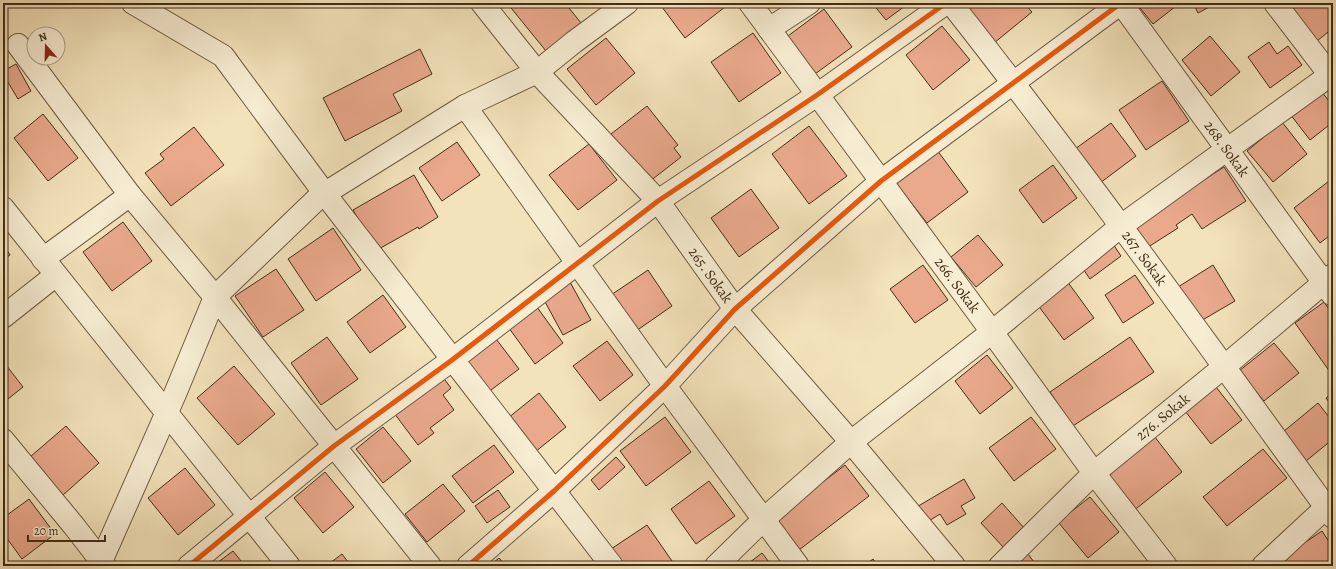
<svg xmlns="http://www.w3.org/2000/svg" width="1336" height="569" viewBox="0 0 1336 569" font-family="Alegreya,serif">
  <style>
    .building { fill: #eaa98d; stroke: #432d17 }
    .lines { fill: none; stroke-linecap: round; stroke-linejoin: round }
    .minor-casing { stroke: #6f5a40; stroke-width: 24 }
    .minor { stroke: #f7edd3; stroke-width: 22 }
    .cycleway-casing { stroke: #f7edd3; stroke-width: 8 }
    .cycleway { stroke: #e8590c; stroke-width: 5 }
    .labels { text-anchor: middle; stroke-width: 3; stroke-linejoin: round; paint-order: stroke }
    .street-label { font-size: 15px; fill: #432d17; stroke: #f7edd3 }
  </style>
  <rect width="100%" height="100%" fill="#f3e3bb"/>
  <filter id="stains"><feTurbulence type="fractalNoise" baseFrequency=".005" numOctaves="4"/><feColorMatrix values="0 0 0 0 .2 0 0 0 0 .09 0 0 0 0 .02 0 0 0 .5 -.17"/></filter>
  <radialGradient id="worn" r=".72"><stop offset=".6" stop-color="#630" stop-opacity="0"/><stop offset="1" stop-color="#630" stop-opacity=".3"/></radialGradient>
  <path class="building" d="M 314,3 L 324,3 L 318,8 Z
    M 507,3 L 565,3 L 581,23 L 546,51 Z
    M 659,3 L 722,3 L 725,7 L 685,38 Z
    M 872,3 L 909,3 L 886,20 Z
    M 973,3 L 1024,3 L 1032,12 L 994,43 L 966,9 Z
    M 1136,3 L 1180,3 L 1153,24 Z
    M 1193,3 L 1217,3 L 1198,13 Z
    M 1286,3 L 1333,3 L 1333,28 L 1312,45 Z
    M 824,9 L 852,47 L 815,74 L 788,36 Z
    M 942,26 L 970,60 L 933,90 L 906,55 Z
    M 753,33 L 781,73 L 739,102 L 711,62 Z
    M 1210,36 L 1240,72 L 1211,96 L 1182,60 Z
    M 606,38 L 635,73 L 596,105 L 567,69 Z
    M 1269,42 L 1277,54 L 1288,46 L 1302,65 L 1270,88 L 1248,57 Z
    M 420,49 L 432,74 L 393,94 L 402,111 L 345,141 L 323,98 Z
    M 16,64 L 31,91 L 18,99 L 3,74 L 3,71 Z
    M 1162,81 L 1189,121 L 1146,150 L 1119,110 Z
    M 1321,91 L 1333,106 L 1333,122 L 1310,140 L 1290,114 Z
    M 647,106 L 678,145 L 674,148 L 681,157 L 649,182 L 611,134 Z
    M 43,114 L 78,158 L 48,181 L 14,138 Z
    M 1282,122 L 1307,154 L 1273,182 L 1247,151 Z
    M 1111,123 L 1136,156 L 1100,183 L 1075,149 Z
    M 809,126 L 847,176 L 809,204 L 772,154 Z
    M 194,127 L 224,165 L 171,206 L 145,173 L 164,159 L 160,154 Z
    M 457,142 L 480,175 L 442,201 L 419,168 Z
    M 589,144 L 617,180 L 578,210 L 549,175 Z
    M 937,150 L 968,192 L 927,223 L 895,182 Z
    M 1053,165 L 1077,198 L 1043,223 L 1019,190 Z
    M 1224,167 L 1246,201 L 1202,229 L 1192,214 L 1176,225 L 1178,228 L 1145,249 L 1131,227 Z
    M 414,175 L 438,217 L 419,229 L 418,227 L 377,250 L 353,210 Z
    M 1329,181 L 1333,186 L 1333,233 L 1320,243 L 1294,208 Z
    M 751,189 L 779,228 L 739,257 L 711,218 Z
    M 123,222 L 152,261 L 112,291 L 83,252 Z
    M 333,228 L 361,270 L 316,301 L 288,259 Z
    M 978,235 L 1003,265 L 976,287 L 951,257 Z
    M 3,244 L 10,255 L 3,260 Z
    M 1113,244 L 1121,256 L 1090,279 L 1081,266 Z
    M 923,265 L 948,300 L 915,323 L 890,289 Z
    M 1213,265 L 1235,301 L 1199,322 L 1178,287 Z
    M 276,269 L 304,310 L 263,337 L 235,296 Z
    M 648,270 L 672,306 L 636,331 L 611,295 Z
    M 1135,275 L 1154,303 L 1123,323 L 1105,295 Z
    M 1064,277 L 1094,318 L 1064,340 L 1034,300 Z
    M 570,282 L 591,320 L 563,335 L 543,298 Z
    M 383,295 L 406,327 L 370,353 L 347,322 Z
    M 1324,302 L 1333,315 L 1333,369 L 1330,372 L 1295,323 Z
    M 534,303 L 563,343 L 535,364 L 506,324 Z
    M 493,335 L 519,369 L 487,393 L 461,360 Z
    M 327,337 L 358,379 L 321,405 L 291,363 Z
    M 1130,337 L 1154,372 L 1073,426 L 1050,392 Z
    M 607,341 L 633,375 L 600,401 L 573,366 Z
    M 1274,343 L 1299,373 L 1264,401 L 1239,371 Z
    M 987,355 L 1013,388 L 980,414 L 955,381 Z
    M 3,361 L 23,387 L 3,403 Z
    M 234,366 L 275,414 L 238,445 L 197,398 Z
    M 442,376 L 451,388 L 443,395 L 454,410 L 430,428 L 434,433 L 418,445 L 394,413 Z
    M 1216,387 L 1242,420 L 1211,444 L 1185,411 Z
    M 1333,392 L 1333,408 L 1326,398 Z
    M 539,393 L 566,427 L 535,452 L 508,418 Z
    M 1318,403 L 1333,422 L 1333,439 L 1306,461 L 1283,432 Z
    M 665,417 L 691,452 L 646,486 L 620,451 Z
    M 1031,417 L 1056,449 L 1014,481 L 989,448 Z
    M 66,426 L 99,463 L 63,495 L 30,457 Z
    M 383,427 L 411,461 L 383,483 L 356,449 Z
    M 1151,432 L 1182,472 L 1132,512 L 1100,472 Z
    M 494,445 L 514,472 L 473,503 L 452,476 Z
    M 1263,449 L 1287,478 L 1227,526 L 1203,497 Z
    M 616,457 L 625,467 L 599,490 L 591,480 Z
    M 845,465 L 869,496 L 799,550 L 775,519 Z
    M 185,468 L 215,505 L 178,535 L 148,498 Z
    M 325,472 L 354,507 L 323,533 L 294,498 Z
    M 964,479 L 975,498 L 961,506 L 966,514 L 947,525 L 940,514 L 924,524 L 915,508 Z
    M 709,481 L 735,516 L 696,544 L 671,509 Z
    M 443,484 L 465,511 L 427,542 L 405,514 Z
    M 498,490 L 510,507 L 487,523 L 475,506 Z
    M 1090,497 L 1119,532 L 1088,558 L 1058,522 Z
    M 29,499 L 55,534 L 22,559 L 3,533 L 3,518 Z
    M 1002,503 L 1025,529 L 1004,548 L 981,523 Z
    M 647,525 L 672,561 L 664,566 L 622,566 L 611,549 Z
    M 1322,531 L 1333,548 L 1333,566 L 1279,566 L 1276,562 Z
    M 233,551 L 245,566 L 213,566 Z
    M 762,553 L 772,566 L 745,566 Z
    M 342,554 L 351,566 L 326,566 Z
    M 1028,554 L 1037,566 L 1012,566 Z
    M 499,558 L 506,566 L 489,566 Z
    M 873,559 L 878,566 L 864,566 Z"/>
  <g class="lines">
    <defs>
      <g id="minor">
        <path d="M 133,3 L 223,56 L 325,194 L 612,566"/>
        <path id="s1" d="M 482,3 L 537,72 L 658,201 L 735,309 L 851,442 L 954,566"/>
        <path id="s2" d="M 750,3 L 992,332 L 1094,473 L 1166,566"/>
        <path id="s3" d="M 951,3 C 1083,171 1208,344 1333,517"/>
        <path id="s4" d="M 1121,3 L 1332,294"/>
        <path d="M 1275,3 L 1333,79"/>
        <path d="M 769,29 L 809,3"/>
        <path d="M 18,45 L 130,195 L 215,297 L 430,566"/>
        <path d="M 465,106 L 665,386 L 798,566"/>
        <path d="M 3,208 L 289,566"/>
        <path d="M 43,259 L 130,195"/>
        <path d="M 3,317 L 56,275"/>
        <path d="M 3,440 L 74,526 L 105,566"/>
        <path d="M 99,566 L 175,394 L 215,297 L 319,197 L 465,106 L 537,72 L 574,42 L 627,3"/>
        <path d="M 189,566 L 334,446 L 452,360 L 658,201 L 817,95 L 946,3"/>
        <path d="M 468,566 L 554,491 L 665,386 L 735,309 L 881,181 L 1121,3"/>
        <path d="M 716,566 L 764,519 L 851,442 L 992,332 L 1121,226 L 1333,73"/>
        <path id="s5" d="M 1000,566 L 1094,473 L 1225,366 L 1333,275"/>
        <path d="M 1263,566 L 1333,501"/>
      </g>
    </defs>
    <use href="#minor" class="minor-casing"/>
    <use href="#minor" class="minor"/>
    <defs>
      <path id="cycleway" d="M 189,566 L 334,446 L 452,360 L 658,201 L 817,95 L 946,3
        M 468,566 L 554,491 L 665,386 L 735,309 L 881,181 L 1121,3"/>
    </defs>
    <use href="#cycleway" class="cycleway-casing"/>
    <use href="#cycleway" class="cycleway"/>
  </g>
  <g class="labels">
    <g class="street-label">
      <text dy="5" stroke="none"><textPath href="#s4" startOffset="180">268. Sokak</textPath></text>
      <text dy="5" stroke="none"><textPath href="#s3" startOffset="320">267. Sokak</textPath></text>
      <text dy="5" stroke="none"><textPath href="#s1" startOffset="356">265. Sokak</textPath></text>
      <text dy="5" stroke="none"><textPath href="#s2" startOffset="350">266. Sokak</textPath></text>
      <text dy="5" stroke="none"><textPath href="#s5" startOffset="221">276. Sokak</textPath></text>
    </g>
  </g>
  <rect width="1336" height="569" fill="none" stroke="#f3e3bb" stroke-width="16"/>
  <rect x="4" y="4" width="1328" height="561" fill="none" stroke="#432d17" stroke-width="2"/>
  <rect x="8" y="8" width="1320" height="553" fill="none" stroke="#432d17"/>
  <g transform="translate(46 46) rotate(340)"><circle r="19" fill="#f7edd3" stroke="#afa088"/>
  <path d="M0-3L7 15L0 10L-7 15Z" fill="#8f2418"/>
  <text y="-6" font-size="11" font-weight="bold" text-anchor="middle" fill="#432d17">N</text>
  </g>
  <path d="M28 535v6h77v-6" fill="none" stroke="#432d17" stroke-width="2"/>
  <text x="34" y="535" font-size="12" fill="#432d17" stroke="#f7edd3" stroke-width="3" paint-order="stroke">20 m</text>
  <rect width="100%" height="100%" filter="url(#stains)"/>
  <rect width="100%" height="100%" fill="url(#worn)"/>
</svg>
